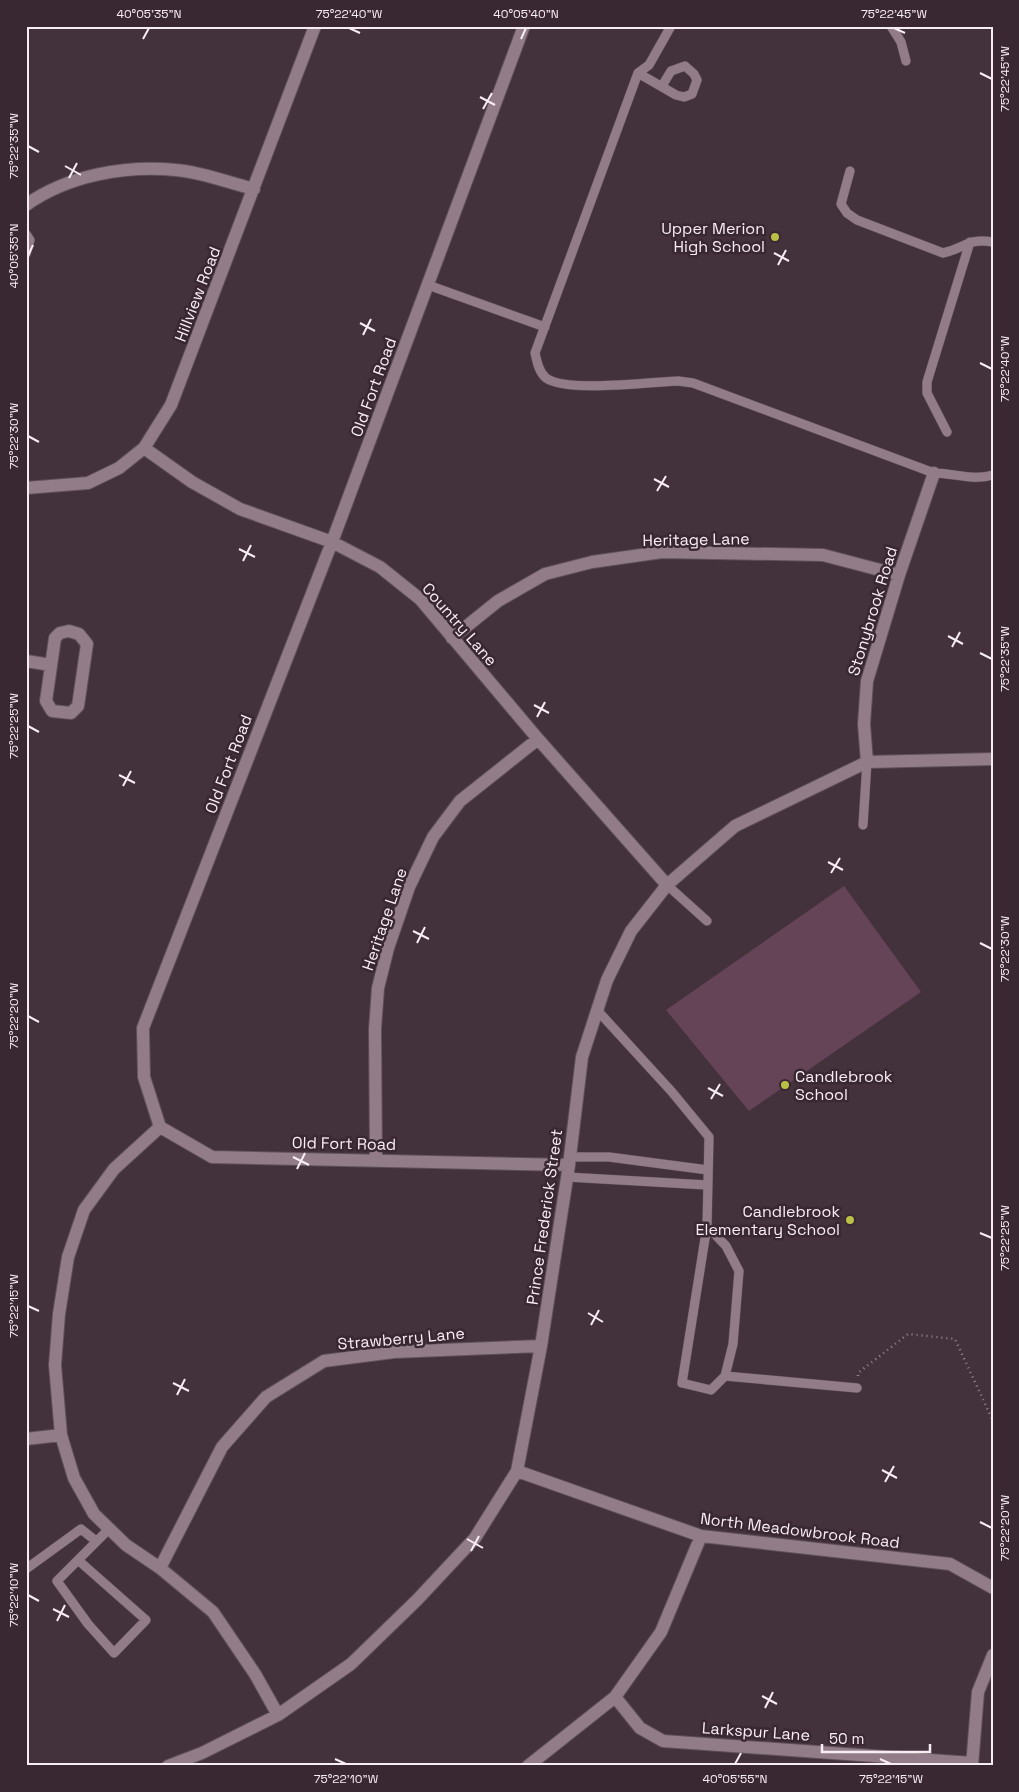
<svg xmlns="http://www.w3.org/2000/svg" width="1019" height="1792" viewBox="0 0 1019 1792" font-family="'Space Grotesk',sans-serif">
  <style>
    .green { fill: #664458 }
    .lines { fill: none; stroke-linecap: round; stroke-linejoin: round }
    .lane-casing { stroke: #5f5059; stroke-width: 10 }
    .street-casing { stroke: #5f5059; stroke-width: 14 }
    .path { stroke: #968790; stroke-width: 2.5; stroke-dasharray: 1 4; stroke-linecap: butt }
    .lane { stroke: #917c88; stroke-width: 9 }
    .street { stroke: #917c88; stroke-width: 12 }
    .ticks { fill: none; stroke: #f9edf4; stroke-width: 2 }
    .poi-dot { fill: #b9c046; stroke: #392731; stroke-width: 2 }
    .labels { text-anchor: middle; stroke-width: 5; stroke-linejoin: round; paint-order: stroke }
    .poi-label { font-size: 16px; fill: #f9edf4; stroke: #392731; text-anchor: end }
    .street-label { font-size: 16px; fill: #f9edf4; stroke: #392731 }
    .neatline { fill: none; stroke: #f9edf4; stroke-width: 2 }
    .ticks-label { font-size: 12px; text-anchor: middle; fill: #f9edf4 }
  </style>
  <rect width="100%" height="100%" fill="#43313c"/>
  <path class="green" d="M 844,886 L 921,992 L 749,1111 L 666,1010 Z"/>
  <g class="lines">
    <defs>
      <path id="lane" d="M 891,26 L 901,42 L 906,61
        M 638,73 L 535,353 C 537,362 539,372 546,378 C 566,393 651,382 678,381 L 693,383 L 934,473 C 953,473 974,481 993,475
        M 662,86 L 671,71 L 685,66 L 694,74 L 697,80 L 692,94 L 684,97 L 676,95 L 638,73 L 649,65 L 671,26
        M 850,171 L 841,204 L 847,213 L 857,220 L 943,253 C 966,248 966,238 993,242
        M 26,234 L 30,240 L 26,254
        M 428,285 L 545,327
        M 947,432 L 927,393 L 927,382 L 970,242
        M 863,825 L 867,762
        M 667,885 L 707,921
        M 597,1010 L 672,1092 L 709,1137 L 707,1226 L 682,1383 L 711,1390 L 725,1376 L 733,1344 L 739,1271 L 726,1246 L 707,1226
        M 570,1157 L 609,1157 L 708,1170
        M 567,1177 L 707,1185
        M 725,1376 L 857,1388
        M 78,1560 L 146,1620 L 114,1653 L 88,1624 L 57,1581 L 109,1529
        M 26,1569 L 81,1529 L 96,1541"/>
      <path id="street" d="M 524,26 L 332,542 L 143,1028 L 144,1077 L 160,1127 L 212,1157 L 569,1165
        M 26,205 C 68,175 126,165 176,170 C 202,172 229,183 254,189
        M 144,448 L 192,482 L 240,509 L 332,542 L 380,567 L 420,599 L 538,739 L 667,885
        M 26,488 L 88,483 L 119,468 L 144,448 L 171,405 L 315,26
        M 69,631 L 79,634 L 87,644 L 78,706 L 71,713 L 52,711 L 46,701 L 55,638 L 60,633 Z
        M 452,638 L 498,601 L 545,574 L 592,562 L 662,552 L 823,555 L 899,575
        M 26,661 L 51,665
        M 867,762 L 864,724 L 867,681 L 899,575 L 934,473
        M 160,1127 L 114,1169 L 84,1210 L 68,1257 L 59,1314 L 55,1365 L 61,1435 L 74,1478 L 94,1514 L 126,1545 L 160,1568 L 213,1612 L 255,1674 L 278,1715
        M 376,1159 L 375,1029 L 378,988 L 388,948 L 409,887 L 433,837 L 460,801 L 538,739
        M 26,1439 L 61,1435
        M 517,1471 L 701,1536 L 950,1564 L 993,1588
        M 160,1568 L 222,1447 L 266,1397 L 324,1361 L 394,1352 L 541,1346
        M 615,1697 L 640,1728 L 663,1741 L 972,1763
        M 168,1766 L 202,1753 L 278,1715 L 351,1664 L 417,1600 L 475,1538 L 517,1471 L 541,1346 L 569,1165 L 582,1057 L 607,980 L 631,931 L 667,885 L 735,826 L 867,762 L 993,759
        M 528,1766 L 615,1697 L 661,1632 L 701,1536
        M 972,1766 L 978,1692 L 993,1655"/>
    </defs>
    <use href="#lane" class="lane-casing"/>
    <use href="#street" class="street-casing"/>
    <path class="path" d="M 858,1376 L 858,1373 L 908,1334 L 955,1339 L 993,1421"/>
    <use href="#lane" class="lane"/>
    <use href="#street" class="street"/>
  </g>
  <path class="ticks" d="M 349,28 L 360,33M 894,28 L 905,33M 143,39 L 149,28M 521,39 L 526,28M 980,73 L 992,79M 480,97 L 495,105M 483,109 L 492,93M 28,146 L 39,152M 65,166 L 81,175M 69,178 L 77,163M 774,253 L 789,261M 28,256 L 33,245M 778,265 L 786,250M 360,323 L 375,331M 363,335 L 371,319M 980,363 L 992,369M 28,436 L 39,442M 654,479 L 669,487M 657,491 L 666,476M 239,549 L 255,557M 243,561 L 251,545M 948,636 L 963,644M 952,647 L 960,632M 980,653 L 992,659M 534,705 L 549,713M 537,717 L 545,702M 28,726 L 39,732M 119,775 L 135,783M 123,786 L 131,771M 828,862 L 843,870M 831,873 L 840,858M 413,931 L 429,939M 417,943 L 425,927M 980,943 L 992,949M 28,1016 L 39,1022M 708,1088 L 723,1096M 711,1099 L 720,1084M 293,1157 L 309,1165M 297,1169 L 305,1153M 980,1233 L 992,1238M 28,1306 L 39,1311M 588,1313 L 603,1322M 591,1325 L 599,1310M 173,1383 L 189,1391M 177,1395 L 185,1379M 882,1470 L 897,1478M 885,1482 L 894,1466M 980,1522 L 992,1528M 467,1539 L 483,1548M 471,1551 L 479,1536M 28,1595 L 39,1601M 53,1609 L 69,1617M 57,1621 L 65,1605M 762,1696 L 777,1704M 765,1708 L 773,1692M 335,1759 L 346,1764M 880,1759 L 891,1764M 735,1764 L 741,1753"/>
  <g class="poi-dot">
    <circle cx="775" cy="237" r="5"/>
    <circle cx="785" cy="1085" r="5"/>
    <circle cx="850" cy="1220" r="5"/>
  </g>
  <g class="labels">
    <g class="poi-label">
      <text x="765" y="234">Upper Merion<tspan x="765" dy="18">High School</tspan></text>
      <text x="795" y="1082" text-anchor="start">Candlebrook<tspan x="795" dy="18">School</tspan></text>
      <text x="840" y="1217">Candlebrook<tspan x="840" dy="18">Elementary School</tspan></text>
    </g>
    <g class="street-label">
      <text transform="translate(197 294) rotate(-69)" y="6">Hillview Road</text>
      <text transform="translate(373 387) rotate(-70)" y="6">Old Fort Road</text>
      <text transform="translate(696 539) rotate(-1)" y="6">Heritage Lane</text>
      <text transform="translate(872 611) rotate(-73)" y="6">Stonybrook Road</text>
      <text transform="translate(460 624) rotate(49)" y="6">Country Lane</text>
      <text transform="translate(228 764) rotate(-69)" y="6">Old Fort Road</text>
      <text transform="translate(384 919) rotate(-71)" y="6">Heritage Lane</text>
      <text transform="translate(344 1143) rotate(1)" y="6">Old Fort Road</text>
      <text transform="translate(544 1217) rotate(-82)" y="6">Prince Frederick Street</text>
      <text transform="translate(401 1338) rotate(-5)" y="6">Strawberry Lane</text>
      <text transform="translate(800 1530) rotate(7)" y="6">North Meadowbrook Road</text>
      <text transform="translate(756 1731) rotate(4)" y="6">Larkspur Lane</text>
    </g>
  </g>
  <rect width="1019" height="1792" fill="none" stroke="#392731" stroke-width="55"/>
  <path d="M822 1744v8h108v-8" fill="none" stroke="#f9edf4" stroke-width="2.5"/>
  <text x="829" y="1744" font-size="15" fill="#f9edf4" stroke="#392731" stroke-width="4" paint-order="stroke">50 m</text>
  <rect x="28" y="28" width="964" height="1736" class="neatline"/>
  <g class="ticks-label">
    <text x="149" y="18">40°05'35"N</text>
    <text x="349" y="18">75°22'40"W</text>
    <text x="526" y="18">40°05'40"N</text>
    <text x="894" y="18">75°22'45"W</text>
    <text transform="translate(1005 79) rotate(-90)" y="4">75°22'45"W</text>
    <text transform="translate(14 146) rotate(-90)" y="4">75°22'35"W</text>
    <text transform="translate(14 256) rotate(-90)" y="4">40°05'35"N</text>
    <text transform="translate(1005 369) rotate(-90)" y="4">75°22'40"W</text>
    <text transform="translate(14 436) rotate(-90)" y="4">75°22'30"W</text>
    <text transform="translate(1005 659) rotate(-90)" y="4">75°22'35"W</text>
    <text transform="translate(14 726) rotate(-90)" y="4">75°22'25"W</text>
    <text transform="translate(1005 949) rotate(-90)" y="4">75°22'30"W</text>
    <text transform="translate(14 1016) rotate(-90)" y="4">75°22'20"W</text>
    <text transform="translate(1005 1238) rotate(-90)" y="4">75°22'25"W</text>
    <text transform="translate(14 1306) rotate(-90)" y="4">75°22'15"W</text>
    <text transform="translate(1005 1528) rotate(-90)" y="4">75°22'20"W</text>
    <text transform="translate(14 1595) rotate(-90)" y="4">75°22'10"W</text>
    <text x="346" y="1783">75°22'10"W</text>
    <text x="735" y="1783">40°05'55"N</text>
    <text x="891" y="1783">75°22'15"W</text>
  </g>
</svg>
